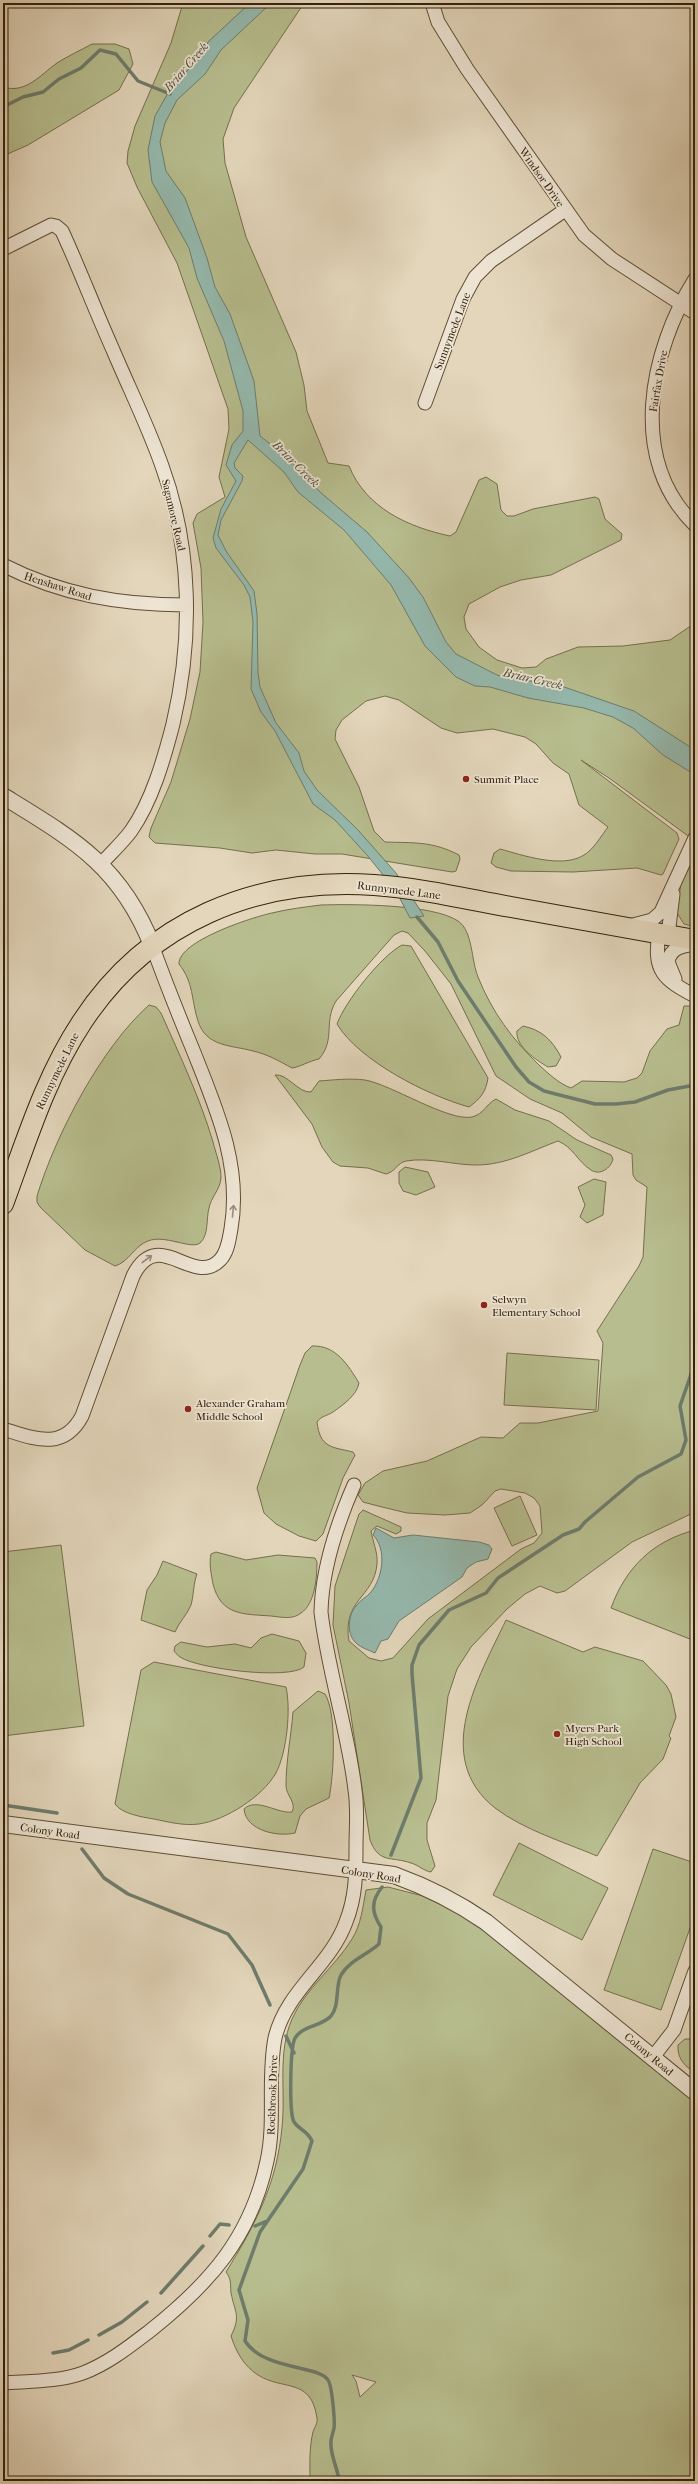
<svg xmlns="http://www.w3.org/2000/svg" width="698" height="2484" viewBox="0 0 698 2484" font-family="'IM FELL French Canon',serif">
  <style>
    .green { fill: #b7bd8e; stroke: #756f4c; fill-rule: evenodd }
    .water { fill: #95b9ae; stroke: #6e7c6c }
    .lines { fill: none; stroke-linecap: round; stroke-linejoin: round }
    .stream { stroke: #6e7c6c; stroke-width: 3.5 }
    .minor-casing { stroke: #5f4e36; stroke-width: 15 }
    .tertiary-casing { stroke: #5f4e36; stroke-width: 18 }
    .primary-casing { stroke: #332109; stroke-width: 22 }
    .minor { stroke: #ede4d3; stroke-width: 13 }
    .tertiary { stroke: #ede4d3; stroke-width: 16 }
    .primary { stroke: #e3d6bb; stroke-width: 20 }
    .oneway { stroke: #998c78 }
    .poi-dot { fill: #8f2418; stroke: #ede4d3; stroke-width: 1.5 }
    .labels { text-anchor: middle; stroke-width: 3.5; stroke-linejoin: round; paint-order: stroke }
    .street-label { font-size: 11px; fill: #332109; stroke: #ede4d3 }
    .poi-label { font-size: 11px; fill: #332109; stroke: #ede4d3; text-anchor: start }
    .water-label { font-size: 12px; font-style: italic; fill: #504f3b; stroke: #ede4d3 }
  </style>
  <rect width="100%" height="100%" fill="#e3d6bb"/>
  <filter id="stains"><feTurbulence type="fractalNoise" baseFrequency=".005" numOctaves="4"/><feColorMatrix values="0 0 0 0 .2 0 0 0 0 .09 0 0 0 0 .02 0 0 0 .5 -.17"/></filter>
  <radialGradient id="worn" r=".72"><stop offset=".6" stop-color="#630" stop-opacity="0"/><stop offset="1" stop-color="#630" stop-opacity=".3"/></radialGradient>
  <path class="green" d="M 183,3 L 304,3 L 234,108 L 223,139 L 225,163 L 246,237 L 296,352 L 304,385 L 307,411 L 328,463 L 349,466 C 366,508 408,527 450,536 L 456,532 L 479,480 L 486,477 L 497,484 L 501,510 L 507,516 L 514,516 L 533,509 L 595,497 L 599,499 L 605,519 L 622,534 L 621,540 L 551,575 L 521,580 L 500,587 L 469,604 L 464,617 L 466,629 L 479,647 L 497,660 L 522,668 L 536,667 L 546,659 L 578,647 L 623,646 L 670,640 L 695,623 L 695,841 L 609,778 L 581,760 L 677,833 L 679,839 L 663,874 L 661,875 L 637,868 L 573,872 L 511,871 L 496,867 L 491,863 L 494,853 L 500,849 C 522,855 562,869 584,855 C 594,849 601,836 608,827 L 579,805 L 569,774 L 553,763 L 536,744 L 525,737 L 493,729 L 457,733 L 441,728 L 399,700 L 385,696 L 366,701 L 342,720 L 336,730 L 335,739 L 359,787 L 374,831 L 385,842 C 414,843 432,841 459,855 L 460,859 L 456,871 L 452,872 L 342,854 L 315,854 L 276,850 L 252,853 L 220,848 L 155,843 L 149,837 L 151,828 L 171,782 L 190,719 L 200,672 L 203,622 L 201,568 L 193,523 L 197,514 L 225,497 L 219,477 L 229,429 L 228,409 L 177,263 L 137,187 L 127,163 L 128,151 L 135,126 L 171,43 Z
    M 92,44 L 115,44 L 129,49 L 133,64 L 119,90 L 28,145 L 3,156 L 3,87 C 26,94 40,75 57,63 C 68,56 81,50 92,44 Z
    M 695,851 L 695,927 L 684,924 L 677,913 L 681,882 Z
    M 321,905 C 352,904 433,904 458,921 C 473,931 471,960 478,977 C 492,1012 512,1039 539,1065 C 549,1074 558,1083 571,1088 L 582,1081 L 624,1082 L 637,1078 L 642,1073 L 650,1051 L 667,1029 L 679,1025 L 684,1006 L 695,1006 L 695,1512 L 632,1542 L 565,1591 L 557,1593 L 540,1586 L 525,1594 L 507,1609 L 471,1647 L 457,1669 L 448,1696 L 436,1800 L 427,1823 L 427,1840 L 435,1866 L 431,1872 C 424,1871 418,1865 411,1863 C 391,1856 379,1864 370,1840 L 349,1703 L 333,1625 L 335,1586 L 359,1514 L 363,1510 L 401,1527 L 401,1531 L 396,1534 L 377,1526 L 371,1531 C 373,1542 378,1553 377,1564 C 374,1598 342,1599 349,1641 L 369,1658 L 381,1661 L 393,1658 L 428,1619 L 521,1549 L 534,1543 L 542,1533 L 540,1506 L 534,1498 L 525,1493 L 501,1489 L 495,1491 L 482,1505 L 470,1513 L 445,1515 L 407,1513 L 378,1506 L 363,1502 L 358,1495 L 365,1483 L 383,1471 L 427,1461 L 481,1437 L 503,1438 L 520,1423 L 538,1423 L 598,1411 L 603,1343 L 597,1331 L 639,1266 L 643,1257 L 647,1187 L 636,1180 L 633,1175 L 632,1154 L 591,1137 L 562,1113 L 530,1099 L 496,1076 L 451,984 L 425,951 L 408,933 L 402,931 L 394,935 L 336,1001 C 323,1023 336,1039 319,1059 C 309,1061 300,1067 292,1068 C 279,1061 267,1054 253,1051 C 231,1045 206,1047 198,1021 C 191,999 194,983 179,964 C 178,941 253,917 272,913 C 288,909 305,907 321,905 Z
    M 402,945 L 411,946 L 415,953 L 488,1078 C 486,1092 480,1099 469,1107 C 429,1096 359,1061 337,1024 C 345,1002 381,956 402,945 Z
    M 149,1005 L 156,1007 L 161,1013 C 180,1056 200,1098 213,1142 C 216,1154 221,1166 221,1178 C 220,1190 211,1197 209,1208 C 206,1219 209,1235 200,1243 C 191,1250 165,1234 148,1241 C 134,1246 129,1262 115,1266 L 85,1250 L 40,1207 L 37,1202 L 37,1196 C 56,1134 101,1048 149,1005 Z
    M 523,1026 C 542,1030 552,1040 561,1057 L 556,1066 L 548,1067 C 536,1060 515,1046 517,1031 Z
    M 275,1075 C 287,1073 298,1093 311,1092 L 319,1081 C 333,1080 350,1078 365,1080 C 390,1084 449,1122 472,1117 C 484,1114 486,1104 496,1099 L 515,1110 L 549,1121 L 577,1140 L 611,1155 L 613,1159 C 611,1168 600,1176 591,1170 C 578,1162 573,1147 558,1141 C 531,1151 506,1165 476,1165 C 453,1165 429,1157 406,1161 C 397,1163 395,1172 386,1174 L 368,1168 L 340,1166 L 333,1162 L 322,1147 L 312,1124 Z
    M 405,1167 L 428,1172 L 435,1187 L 416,1195 L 403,1191 L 399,1183 L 399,1172 Z
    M 594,1179 L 606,1182 L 603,1215 L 587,1223 L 580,1217 L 585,1205 L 578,1187 Z
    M 312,1346 C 336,1345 348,1365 359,1383 C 357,1395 343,1405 333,1412 C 327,1416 321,1416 317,1422 C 320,1448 332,1447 353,1452 L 355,1455 L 343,1478 L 323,1534 L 316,1541 L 299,1536 L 276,1524 L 264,1513 L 257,1488 L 300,1365 L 305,1353 Z
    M 507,1353 L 599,1360 L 596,1410 L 504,1405 Z
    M 520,1496 L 537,1535 L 512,1546 L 494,1508 Z
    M 695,1530 L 695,1641 L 611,1608 C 626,1567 653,1541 695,1530 Z
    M 61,1545 L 84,1726 L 3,1736 L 3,1552 Z
    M 216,1552 L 246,1560 L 278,1555 L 315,1558 L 317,1562 C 317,1577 315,1604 301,1613 C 293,1620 281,1617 271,1616 C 244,1614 221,1616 213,1584 C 211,1573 209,1564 211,1554 Z
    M 163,1561 L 197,1574 C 193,1585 194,1594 191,1605 C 187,1615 179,1622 175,1632 L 141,1620 L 147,1590 L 157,1575 Z
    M 506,1620 L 583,1652 L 595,1647 L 643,1661 L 666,1685 L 671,1694 L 676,1717 L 669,1736 L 671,1738 L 663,1759 L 640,1783 L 597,1856 C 564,1842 524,1830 495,1808 C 431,1757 479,1677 506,1620 Z
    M 272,1634 L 299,1641 L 306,1653 L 304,1667 C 289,1680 198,1669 180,1657 C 178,1656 176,1653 174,1651 L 175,1646 L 181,1642 L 207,1647 L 235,1644 L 251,1648 L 261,1638 Z
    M 154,1662 L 286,1687 C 291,1709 287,1752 276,1773 C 262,1797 226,1820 199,1824 C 184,1826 168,1822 154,1819 C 142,1817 122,1814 115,1804 L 141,1670 Z
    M 318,1691 L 325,1694 C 337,1713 334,1775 329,1798 L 306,1809 L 300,1816 L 295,1833 C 278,1837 246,1831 244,1809 C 256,1797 278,1814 292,1812 C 297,1803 286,1795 286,1786 C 286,1760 291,1737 293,1712 Z
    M 519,1843 L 608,1888 L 582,1940 L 493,1895 Z
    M 653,1849 L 695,1863 L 695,1914 L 661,2010 L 604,1990 Z
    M 388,1887 L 423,1896 L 468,1918 L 695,2101 L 695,2481 L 310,2481 C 310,2465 309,2448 313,2432 C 314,2428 318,2423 317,2418 C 311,2377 283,2391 258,2375 C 244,2366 236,2352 231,2336 C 241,2316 235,2313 231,2293 C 230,2284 232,2280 226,2272 C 255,2225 277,2184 282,2127 C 286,2091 277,2054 292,2019 C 305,1989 335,1967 352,1939 C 361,1925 363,1906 366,1890 ZM 352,2375 L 376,2382 L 360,2397 L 356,2381 Z
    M 685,2039 L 695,2039 L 695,2073 C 685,2066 677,2059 678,2045 Z"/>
  <path class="water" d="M 250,3 L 271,3 L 221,50 L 205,74 L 177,100 L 165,123 L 160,142 L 166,171 L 185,198 L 207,258 L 215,287 L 230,314 L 254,381 L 260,436 L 282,453 L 320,492 L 367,532 L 409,578 L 423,597 L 446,642 L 456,654 L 497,675 L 564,687 L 634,711 L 695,750 L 695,775 L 663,755 L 633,728 L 613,717 L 584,708 L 528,698 L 490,687 L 475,686 L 456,677 L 425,646 L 391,585 L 344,530 L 298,492 L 284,472 L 248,440 L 234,463 L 235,468 L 243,476 L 242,481 L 221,520 L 218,535 L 226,551 L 254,591 L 257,614 L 258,673 L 260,687 L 276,723 L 299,753 L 304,771 L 317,790 L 358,830 L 396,873 L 424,916 L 410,918 L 396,891 L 367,855 L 335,820 L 313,804 L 275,731 L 261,712 L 251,689 L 253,622 L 250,597 L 244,585 L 216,548 L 213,538 L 221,509 L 236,481 L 226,465 L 232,445 L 243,431 L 243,411 L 224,341 L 197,278 L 189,248 L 152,182 L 148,150 L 155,116 L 172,86 L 191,67 L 208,42 Z
    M 376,1528 L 394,1538 L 413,1535 L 479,1542 L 489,1545 L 492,1549 L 488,1559 L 476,1562 L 467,1568 L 462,1577 L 399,1621 L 388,1639 L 381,1641 L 375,1653 C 369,1650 361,1648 356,1643 C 346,1634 348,1615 356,1606 C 360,1600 367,1597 371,1592 C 383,1577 387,1549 373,1535 Z"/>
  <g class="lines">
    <path class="stream" d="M 3,107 L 23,97 L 43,92 L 59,79 L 81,68 L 100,50 L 116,54 L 138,81 L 170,94
      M 417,917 L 438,942 L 458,981 L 516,1067 L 529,1082 L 544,1091 L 595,1104 L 616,1104 L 635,1102 L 668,1090 L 695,1085
      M 3,1805 L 57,1813
      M 82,1849 L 104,1878 L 128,1894 L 228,1934 L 252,1965 L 270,2005
      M 391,1855 L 421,1778 L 412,1674 L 412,1665 L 419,1645 L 449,1610 L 486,1593 L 498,1578 L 563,1535 L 579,1529 L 585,1522 L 638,1477 L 681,1454 L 686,1440 L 680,1406 L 695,1363
      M 286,2036 L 294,2053
      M 255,2226 L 267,2221
      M 210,2236 L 220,2224 L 229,2225
      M 161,2293 L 203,2246
      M 99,2335 L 122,2322 L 147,2302
      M 53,2353 L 69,2350 L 88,2340
      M 339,2481 C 338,2469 331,2457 331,2445 C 330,2439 333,2434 334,2428 C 335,2421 332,2385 328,2380 C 319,2365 265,2371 245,2341 L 248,2320 L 239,2290 L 260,2232 L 303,2169 L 312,2141 C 307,2130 299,2130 294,2122 C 289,2113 290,2048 295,2038 C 303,2025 321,2027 331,2016 C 340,2005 335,1986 341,1975 C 350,1960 367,1955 379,1944 L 381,1927 C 371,1912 371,1901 382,1887"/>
    <defs>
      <path id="minor" d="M 432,3 L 438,22 L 467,69 L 584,235 L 612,259 L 695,313
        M 3,249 L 51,225 L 56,226 L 62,231 C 80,270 95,310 113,350 C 129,388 148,426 162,466 C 192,548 193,639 173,724 C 164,759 152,801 131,831 C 122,843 111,853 101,864
        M 695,279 C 650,351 627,459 695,525
        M 425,403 L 463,299 L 475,277 L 491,261 L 565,210
        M 3,565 C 62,595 121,605 186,605
        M 633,925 L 652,920 L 661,912 L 695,838
        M 659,933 C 653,971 663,979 695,996
        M 668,935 L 673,894
        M 675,979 L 668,962 C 670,948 682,946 694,944
        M 3,1429 C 33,1438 63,1452 82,1416 L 133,1276 C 158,1225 193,1288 220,1260 C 228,1252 229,1239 231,1229 C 242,1165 216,1108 193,1050 C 179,1016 165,981 152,945
        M 653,2057 L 674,2030 L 695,1971
        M 3,2383 C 29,2381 58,2382 83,2373 C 109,2363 130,2346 151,2330 C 210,2283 251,2237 267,2161 C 276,2121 267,2079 275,2038 C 286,1991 330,1966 346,1922 C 356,1897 356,1873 356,1847 C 356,1827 358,1809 355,1790 C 348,1730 328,1672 321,1612 C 322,1569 337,1524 354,1485"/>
      <path id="tertiary" d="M 3,796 C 73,839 120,865 152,945
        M 3,1824 L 394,1875 C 427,1887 457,1902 486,1922 L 695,2092"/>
      <path id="primary" d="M 3,1204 C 26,1142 45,1078 82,1022 C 148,921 256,877 374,885 C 420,888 466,899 511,907 C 572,918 634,929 695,940"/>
    </defs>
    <use href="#minor" class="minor-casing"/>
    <use href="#tertiary" class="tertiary-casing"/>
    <use href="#primary" class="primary-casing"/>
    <use href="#minor" class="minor"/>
    <use href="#tertiary" class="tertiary"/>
    <use href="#primary" class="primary"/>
  </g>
  <defs><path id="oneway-shaft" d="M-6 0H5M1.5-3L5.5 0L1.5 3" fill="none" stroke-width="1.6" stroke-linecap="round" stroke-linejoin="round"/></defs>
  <g class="oneway">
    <use href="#oneway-shaft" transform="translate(233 1211) rotate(-85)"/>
    <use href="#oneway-shaft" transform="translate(147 1259) rotate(-37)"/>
  </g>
  <g class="poi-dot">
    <circle cx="466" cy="779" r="4"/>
    <circle cx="484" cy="1305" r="4"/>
    <circle cx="188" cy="1409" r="4"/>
    <circle cx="557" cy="1734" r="4"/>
  </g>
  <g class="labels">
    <g class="street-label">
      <text transform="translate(542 177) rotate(55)" y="4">Windsor Drive</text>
      <text transform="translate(452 331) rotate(-69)" y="4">Sunnymede Lane</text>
      <text transform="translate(658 381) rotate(-80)" y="4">Fairfax Drive</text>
      <text transform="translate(174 515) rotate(77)" y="4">Sagamore Road</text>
      <text transform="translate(58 586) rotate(18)" y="4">Henshaw Road</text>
      <text transform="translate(399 890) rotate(7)" y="4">Runnymede Lane</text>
      <text transform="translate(57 1071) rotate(-64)" y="4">Runnymede Lane</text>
      <text transform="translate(50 1831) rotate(8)" y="4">Colony Road</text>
      <text transform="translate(371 1874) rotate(9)" y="4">Colony Road</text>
      <text transform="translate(649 2054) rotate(40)" y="4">Colony Road</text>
      <text transform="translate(272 2095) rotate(-88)" y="4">Rockbrook Drive</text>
    </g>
    <g class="poi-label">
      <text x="474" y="783">Summit Place</text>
      <text x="492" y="1303">Selwyn<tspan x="492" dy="13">Elementary School</tspan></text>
      <text x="196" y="1407">Alexander Graham<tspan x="196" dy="13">Middle School</tspan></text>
      <text x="565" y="1732">Myers Park<tspan x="565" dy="13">High School</tspan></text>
    </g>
    <g class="water-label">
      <text transform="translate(186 67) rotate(-49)" y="4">Briar Creek</text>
      <text transform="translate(296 464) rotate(45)" y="4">Briar Creek</text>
      <text transform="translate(533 679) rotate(13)" y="4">Briar Creek</text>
    </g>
  </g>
  <rect width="698" height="2484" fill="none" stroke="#e3d6bb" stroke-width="16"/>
  <rect x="4" y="4" width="690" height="2476" fill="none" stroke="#332109" stroke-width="2"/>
  <rect x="8" y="8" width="682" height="2468" fill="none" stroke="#332109"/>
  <rect width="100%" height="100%" filter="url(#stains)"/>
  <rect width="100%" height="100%" fill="url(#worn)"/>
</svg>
